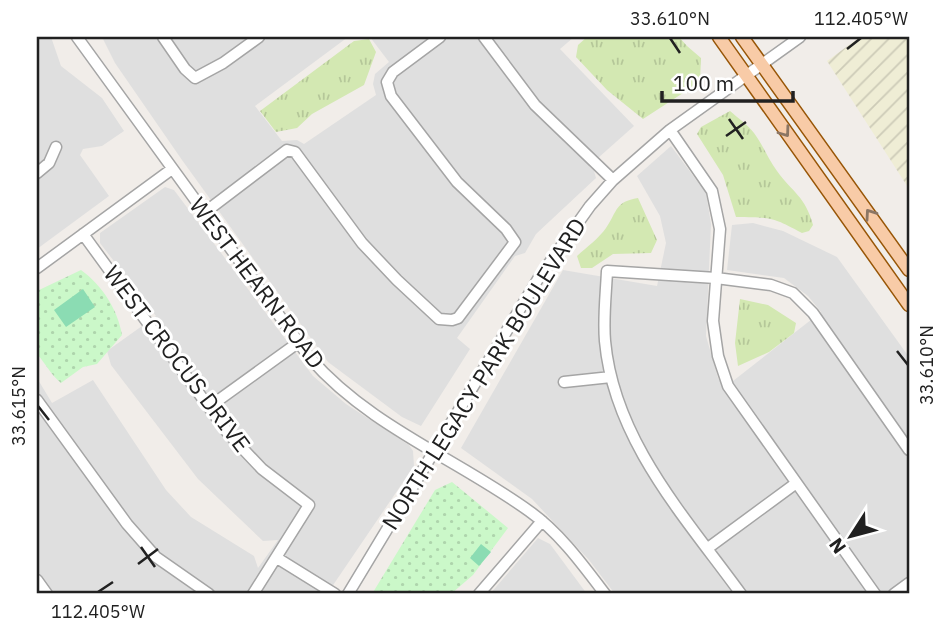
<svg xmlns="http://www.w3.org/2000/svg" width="946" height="631" viewBox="0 0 946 631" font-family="'IBM Plex Sans',sans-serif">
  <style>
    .residential { fill: #dfdfdf }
    .farmland { fill: url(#farmland-furrows) }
    .grass { fill: url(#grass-tufts) }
    .park { fill: url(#park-dots) }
    .pitch { fill: #8bdcb3 }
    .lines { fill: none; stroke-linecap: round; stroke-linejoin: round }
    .minor-casing { stroke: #a5a5a5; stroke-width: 13 }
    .major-casing { stroke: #985607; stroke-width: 15 }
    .minor { stroke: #fff; stroke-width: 10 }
    .major { stroke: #f8cba7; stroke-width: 12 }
    .oneway { stroke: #8c7664 }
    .ticks { fill: none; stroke: #212121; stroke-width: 2.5 }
    .labels { text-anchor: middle; stroke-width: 6; stroke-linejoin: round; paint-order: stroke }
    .street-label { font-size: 23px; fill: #212121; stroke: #fff }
    .neatline { fill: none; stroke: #212121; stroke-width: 2.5 }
    .ticks-label { font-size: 18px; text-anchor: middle; fill: #212121 }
  </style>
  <defs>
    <pattern id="farmland-furrows" width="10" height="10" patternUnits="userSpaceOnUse" patternTransform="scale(1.75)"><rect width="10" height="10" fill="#efedd5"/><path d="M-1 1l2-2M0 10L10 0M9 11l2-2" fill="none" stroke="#cdcbb7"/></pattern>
    <pattern id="grass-tufts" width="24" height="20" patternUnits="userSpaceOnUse" patternTransform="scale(1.75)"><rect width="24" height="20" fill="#d3e8b2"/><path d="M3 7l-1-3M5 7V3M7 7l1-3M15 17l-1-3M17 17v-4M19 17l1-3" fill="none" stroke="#b5c799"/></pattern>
    <pattern id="park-dots" width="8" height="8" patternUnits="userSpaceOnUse" patternTransform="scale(1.75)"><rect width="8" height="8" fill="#cbf8c9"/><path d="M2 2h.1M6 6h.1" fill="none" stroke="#aed4ac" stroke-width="1.8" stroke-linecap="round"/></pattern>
  </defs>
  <rect width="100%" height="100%" fill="#f1ede9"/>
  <path class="residential" d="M 37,37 L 51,37 L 61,66 L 102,98 L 124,131 L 102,146 L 83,149 L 80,155 L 109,196 L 37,249 Z
    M 102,37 L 348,37 L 255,106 L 282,141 L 297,140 L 304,144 L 376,95 L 373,84 L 375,74 L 389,62 L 370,37 L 574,37 L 560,49 L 634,126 L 589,166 L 594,171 L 596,178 L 536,234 L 525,253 L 515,256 L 457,338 L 470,349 L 421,426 L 402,417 L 328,362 L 182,160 L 115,63 Z
    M 671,146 L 706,193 L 711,224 L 706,336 L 718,378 L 724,388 L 821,312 L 808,296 L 784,278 L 727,270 L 732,225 L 753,223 L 783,231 L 837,257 L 909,357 L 909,594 L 615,594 L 589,560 L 532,499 L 461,448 L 563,270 L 657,286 L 666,243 L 660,216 L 637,176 Z
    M 165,187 L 174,190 L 313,376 L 346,404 L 409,445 L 413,451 L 414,466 L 327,594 L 37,594 L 37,378 L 52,403 L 93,380 L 166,490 L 191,517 L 254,556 L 258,568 L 278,540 L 263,541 L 198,479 L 111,365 L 107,351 L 156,316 L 100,243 L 100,233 Z
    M 538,538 L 550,544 L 587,594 L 490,594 Z"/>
  <path class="farmland" d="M 860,37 L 909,37 L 909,189 L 827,61 Z"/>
  <path class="grass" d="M 587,37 L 679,37 L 687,46 L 701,58 L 700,82 L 643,119 L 607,90 L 576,57 L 578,45 Z
    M 369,39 L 376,52 L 364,85 L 312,114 L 297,128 L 276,132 L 260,111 L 354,41 Z
    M 730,111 C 738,118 747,124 754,133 C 763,145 768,159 777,171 C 793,193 805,196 813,225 L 809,231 L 802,233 C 770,216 772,218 736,217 L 723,175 L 697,134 L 701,127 Z
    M 638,198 L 657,240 L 651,253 L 613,254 L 592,268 L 581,268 L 577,256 C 587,247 599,238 606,228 C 618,210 615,202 638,198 Z
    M 740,299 L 768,305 L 796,323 L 794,333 L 769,352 L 738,366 L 735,343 Z"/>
  <path class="park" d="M 81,270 C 102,285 118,310 122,335 L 97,364 L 83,367 L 61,383 C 51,375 46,364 37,354 L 37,291 Z
    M 452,482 L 508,528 L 473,575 L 451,594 L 372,594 L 435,490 Z"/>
  <path class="pitch" d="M 83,289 L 95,307 L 66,327 L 54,310 Z
    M 481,544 L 491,552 L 479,566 L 470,558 Z"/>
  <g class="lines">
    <defs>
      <path id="minor" d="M 77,37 L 310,358 C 369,426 457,459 529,511 C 559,532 583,565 605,594
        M 163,37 L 185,69 L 195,78 L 223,63 L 259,37
        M 484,37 L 535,105 L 613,180
        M 670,130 L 712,191 L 720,229 L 713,321 L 718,356 L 728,386 L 875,594
        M 37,173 L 49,163 L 56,147
        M 204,213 L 287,150 L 295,152 L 362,243 L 397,280 L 439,319 L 452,320 L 458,318 L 515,242 L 506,229 L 457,182 L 391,96 L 387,82 L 393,72 L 440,37
        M 83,234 L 227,432 L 262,469 L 309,505 L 253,594
        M 37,268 L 172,169
        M 564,382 L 611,377
        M 37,400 L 127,524 L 156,557 L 209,594
        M 209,407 L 299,342
        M 708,548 L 795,484
        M 277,558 L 335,594
        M 37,580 L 47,594
        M 348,594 L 538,279 L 590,206 L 613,180 L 670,130 L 800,37
        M 479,594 L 542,521
        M 741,594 C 685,517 614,440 605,341 C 603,318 606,294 607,271 L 716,278 L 771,285 L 793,293 L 813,313 L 909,450
        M 894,594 L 909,583"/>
      <path id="major" d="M 719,37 L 909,305
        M 742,37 L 909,270"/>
    </defs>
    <use href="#minor" class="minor-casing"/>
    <use href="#major" class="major-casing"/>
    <use href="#minor" class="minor"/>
    <use href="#major" class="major"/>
  </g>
  <defs><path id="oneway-chevron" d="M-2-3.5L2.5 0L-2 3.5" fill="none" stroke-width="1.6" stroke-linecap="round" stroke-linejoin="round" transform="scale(1.75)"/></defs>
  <g class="oneway">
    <use href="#oneway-chevron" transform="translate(785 132) rotate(54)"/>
    <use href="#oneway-chevron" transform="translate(870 214) rotate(-125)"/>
  </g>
  <path class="ticks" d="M 670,38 L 680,53M 847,49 L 861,38M 729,119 L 743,139M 726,136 L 746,122M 897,351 L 908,365M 38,406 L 49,420M 141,547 L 155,567M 138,564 L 158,549M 98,592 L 113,582"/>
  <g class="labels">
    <g class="street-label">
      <text transform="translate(257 283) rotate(53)" y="8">WEST HEARN ROAD</text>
      <text transform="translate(177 359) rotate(53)" y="8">WEST CROCUS DRIVE</text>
      <text transform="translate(484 374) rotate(-58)" y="8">NORTH LEGACY PARK BOULEVARD</text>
    </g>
  </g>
  <rect width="946" height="631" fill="none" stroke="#ffffff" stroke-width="77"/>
  <g transform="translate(851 536) rotate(234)" stroke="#ffffff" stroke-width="5" paint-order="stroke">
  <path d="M0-5L12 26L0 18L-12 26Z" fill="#212121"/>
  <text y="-10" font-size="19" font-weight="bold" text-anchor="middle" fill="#212121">N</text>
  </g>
  <path d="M662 91v10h131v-10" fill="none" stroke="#212121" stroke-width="3.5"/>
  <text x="673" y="91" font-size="21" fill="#212121" stroke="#ffffff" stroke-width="5" paint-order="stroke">100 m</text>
  <rect x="38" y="38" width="870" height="554" class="neatline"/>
  <g class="ticks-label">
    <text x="670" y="25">33.610°N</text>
    <text x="861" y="25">112.405°W</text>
    <text transform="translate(927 365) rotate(-90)" y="6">33.610°N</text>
    <text transform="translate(19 406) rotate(-90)" y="6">33.615°N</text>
    <text x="98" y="618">112.405°W</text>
  </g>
</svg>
